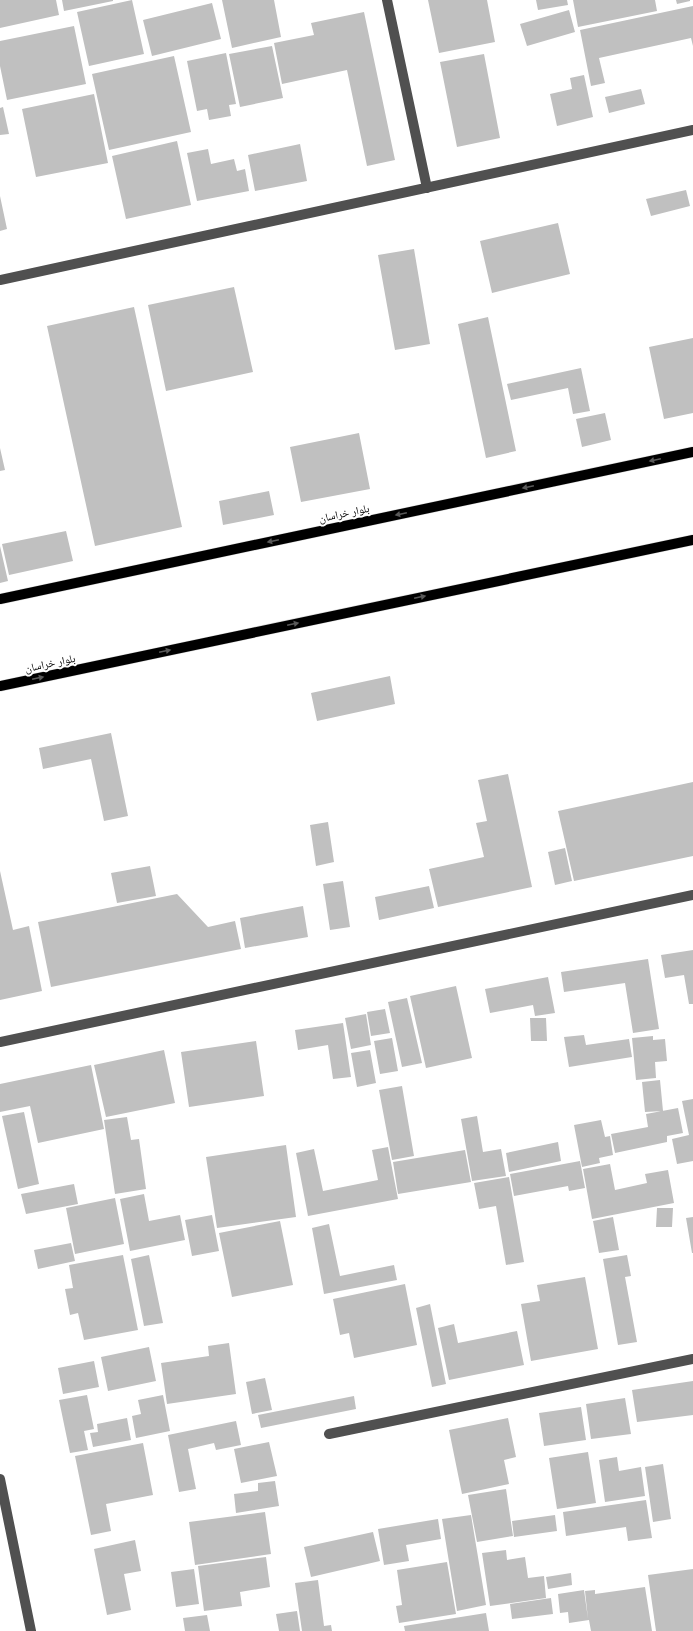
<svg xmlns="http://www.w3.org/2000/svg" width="693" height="1631" viewBox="0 0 693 1631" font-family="Montserrat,'Noto Naskh Arabic',sans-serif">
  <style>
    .building { fill: #c0c0c0 }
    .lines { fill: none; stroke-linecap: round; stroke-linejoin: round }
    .major-casing { stroke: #dbdbdb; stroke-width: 11 }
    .minor { stroke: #505050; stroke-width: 10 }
    .major { stroke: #000; stroke-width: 10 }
    .oneway { fill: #595959 }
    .labels { text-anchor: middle; stroke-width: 4; stroke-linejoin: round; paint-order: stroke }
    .street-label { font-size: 11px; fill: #000; stroke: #fff }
  </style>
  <rect width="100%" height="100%" fill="#fff"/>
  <path class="building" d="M 0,0 L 56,0 L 59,15 L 0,28 Z
    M 62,0 L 113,0 L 113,1 L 64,11 Z
    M 132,0 L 144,54 L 89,66 L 77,12 Z
    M 222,0 L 274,0 L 281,37 L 232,48 Z
    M 428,0 L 487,0 L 495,42 L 439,53 Z
    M 536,0 L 567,0 L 568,5 L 538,10 Z
    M 573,0 L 655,0 L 657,11 L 578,27 Z
    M 676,0 L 690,0 L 690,1 L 677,4 Z
    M 212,3 L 221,39 L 152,56 L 143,20 Z
    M 693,6 L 693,46 L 691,38 L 599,58 L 605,83 L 591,86 L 580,30 Z
    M 569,10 L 575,32 L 527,46 L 520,24 Z
    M 364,12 L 395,160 L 367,166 L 347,70 L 282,84 L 274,43 L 314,35 L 311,23 Z
    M 74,26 L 86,84 L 7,100 L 0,66 L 0,41 Z
    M 272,46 L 283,98 L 240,107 L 229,54 Z
    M 226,53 L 236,104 L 229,105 L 231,116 L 209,120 L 207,109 L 197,111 L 187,61 Z
    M 484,54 L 500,138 L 457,147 L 440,62 Z
    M 174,56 L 191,132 L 109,150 L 92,74 Z
    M 584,75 L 593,117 L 557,126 L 550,94 L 572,89 L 570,78 Z
    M 641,89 L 645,104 L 609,113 L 605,97 Z
    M 94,94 L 108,163 L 36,177 L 22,109 Z
    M 3,107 L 9,134 L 0,135 L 0,108 Z
    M 177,141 L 191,205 L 126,219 L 112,156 Z
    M 300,144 L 307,181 L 255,191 L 248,155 Z
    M 208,149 L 211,164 L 234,159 L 237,171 L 245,169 L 249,191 L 197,201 L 187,153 Z
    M 686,190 L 690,206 L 651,216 L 646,199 Z
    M 0,196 L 7,229 L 0,231 Z
    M 558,223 L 570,274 L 492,293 L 480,241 Z
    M 414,249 L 430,344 L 395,350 L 378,255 Z
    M 234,287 L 253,372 L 166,391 L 148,305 Z
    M 134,307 L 182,527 L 95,546 L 47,326 Z
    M 488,317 L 516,451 L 486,458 L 458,324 Z
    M 693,338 L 693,413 L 664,419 L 649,347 Z
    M 581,368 L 590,411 L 573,414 L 568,388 L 511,400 L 507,384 Z
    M 605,413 L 611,440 L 582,447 L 576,419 Z
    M 359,433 L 370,489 L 301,502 L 290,447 Z
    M 0,448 L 5,470 L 0,471 Z
    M 269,491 L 274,515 L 223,525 L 219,501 Z
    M 66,531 L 73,561 L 9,575 L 2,544 Z
    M 0,546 L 8,581 L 0,583 Z
    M 390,676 L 395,704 L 317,721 L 311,693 Z
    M 111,733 L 128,816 L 104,821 L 91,759 L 43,769 L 39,748 Z
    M 508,774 L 532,887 L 438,907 L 429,869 L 484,857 L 476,823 L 487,821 L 478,780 Z
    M 693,782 L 693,856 L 574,881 L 558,811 Z
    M 328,822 L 334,862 L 316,866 L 310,825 Z
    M 565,848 L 572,881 L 555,885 L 548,852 Z
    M 150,866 L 156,896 L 117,903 L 111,873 Z
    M 0,871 L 13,930 L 29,926 L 42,991 L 0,1000 Z
    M 343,881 L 350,927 L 330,930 L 323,884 Z
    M 429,886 L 434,908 L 379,920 L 375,897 Z
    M 177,894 L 208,927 L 235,921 L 241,949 L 51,987 L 38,922 Z
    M 303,906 L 308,937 L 245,948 L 240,918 Z
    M 693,950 L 693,1004 L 689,1004 L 684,975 L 665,978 L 661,955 Z
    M 648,959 L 659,1029 L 633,1033 L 625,983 L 564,992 L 561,972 Z
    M 548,977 L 555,1013 L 535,1016 L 533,1005 L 490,1013 L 485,989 Z
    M 456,986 L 472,1058 L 426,1068 L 410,996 Z
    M 407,998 L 422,1063 L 402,1067 L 388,1002 Z
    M 385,1009 L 390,1033 L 371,1036 L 367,1012 Z
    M 366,1014 L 371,1045 L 351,1049 L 345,1018 Z
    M 530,1018 L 546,1018 L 547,1041 L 531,1041 Z
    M 343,1023 L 351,1077 L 333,1079 L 328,1045 L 298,1050 L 295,1030 Z
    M 584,1035 L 586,1045 L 629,1039 L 632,1057 L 569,1067 L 564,1037 Z
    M 653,1036 L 653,1040 L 665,1039 L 667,1061 L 655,1062 L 656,1078 L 636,1080 L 632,1038 Z
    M 392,1038 L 398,1071 L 380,1074 L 374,1041 Z
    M 256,1041 L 264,1096 L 189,1107 L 181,1052 Z
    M 164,1050 L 175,1103 L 106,1117 L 94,1065 Z
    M 370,1050 L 376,1083 L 357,1087 L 351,1053 Z
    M 91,1065 L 104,1129 L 38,1143 L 30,1106 L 0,1112 L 0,1084 Z
    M 660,1080 L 663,1111 L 645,1112 L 642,1082 Z
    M 402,1086 L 414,1156 L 392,1160 L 379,1090 Z
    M 693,1099 L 693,1161 L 677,1164 L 672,1139 L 689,1135 L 682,1101 Z
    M 678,1108 L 683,1133 L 667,1136 L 667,1142 L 615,1153 L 611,1134 L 648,1127 L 646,1114 Z
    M 24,1112 L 39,1184 L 18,1189 L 2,1116 Z
    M 477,1116 L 483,1152 L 501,1149 L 506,1176 L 472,1181 L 461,1119 Z
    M 127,1117 L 131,1140 L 139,1139 L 146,1189 L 115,1194 L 104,1120 Z
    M 601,1120 L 605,1137 L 610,1136 L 613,1155 L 599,1158 L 600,1163 L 582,1167 L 574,1125 Z
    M 558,1142 L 561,1161 L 509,1172 L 506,1153 Z
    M 286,1145 L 296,1217 L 217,1228 L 206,1157 Z
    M 388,1147 L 398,1199 L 308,1216 L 296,1153 L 314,1149 L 323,1191 L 378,1180 L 372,1150 Z
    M 465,1150 L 471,1182 L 398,1194 L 393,1162 Z
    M 580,1161 L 585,1188 L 569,1191 L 568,1186 L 514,1196 L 510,1174 Z
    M 610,1164 L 615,1190 L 647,1183 L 645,1174 L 668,1170 L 674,1203 L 592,1219 L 583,1169 Z
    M 509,1177 L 524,1262 L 506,1265 L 496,1206 L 479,1209 L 474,1183 Z
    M 74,1184 L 78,1204 L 26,1214 L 21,1194 Z
    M 144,1194 L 149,1221 L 180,1215 L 185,1240 L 130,1251 L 120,1199 Z
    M 115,1198 L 124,1244 L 75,1254 L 66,1208 Z
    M 657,1208 L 673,1208 L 672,1227 L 656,1227 Z
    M 212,1215 L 219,1251 L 192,1256 L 185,1220 Z
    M 613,1217 L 619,1250 L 599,1253 L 593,1221 Z
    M 693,1217 L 693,1253 L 692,1253 L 686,1218 Z
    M 280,1221 L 293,1285 L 232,1297 L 219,1233 Z
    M 329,1224 L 340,1276 L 394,1265 L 397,1280 L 324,1294 L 312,1228 Z
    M 71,1243 L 75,1261 L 38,1269 L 34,1250 Z
    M 123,1255 L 138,1330 L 84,1340 L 78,1313 L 70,1315 L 65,1289 L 73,1288 L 69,1265 Z
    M 149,1255 L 163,1323 L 144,1326 L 131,1259 Z
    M 627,1255 L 631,1276 L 625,1277 L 637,1342 L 618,1345 L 603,1259 Z
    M 585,1277 L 598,1349 L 531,1361 L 521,1304 L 540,1301 L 537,1285 Z
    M 405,1284 L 417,1345 L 354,1358 L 349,1333 L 340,1335 L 333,1299 Z
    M 430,1304 L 446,1384 L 432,1387 L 416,1308 Z
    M 454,1324 L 458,1343 L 517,1331 L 524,1365 L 449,1380 L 438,1328 Z
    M 229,1343 L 236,1394 L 167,1404 L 161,1363 L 209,1356 L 208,1346 Z
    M 149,1347 L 156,1381 L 108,1391 L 101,1357 Z
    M 94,1361 L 99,1387 L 63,1394 L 58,1368 Z
    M 265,1378 L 272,1410 L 252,1414 L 246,1382 Z
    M 693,1381 L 693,1415 L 637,1422 L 632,1390 Z
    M 87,1395 L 94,1429 L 84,1431 L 88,1450 L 70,1453 L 59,1400 Z
    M 163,1395 L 170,1431 L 136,1438 L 132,1416 L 141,1414 L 138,1400 Z
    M 354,1396 L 356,1409 L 261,1428 L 258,1415 Z
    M 625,1398 L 631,1434 L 591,1439 L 586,1404 Z
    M 581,1407 L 586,1440 L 544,1446 L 539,1413 Z
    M 127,1418 L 131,1440 L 93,1447 L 90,1433 L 98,1432 L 97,1424 Z
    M 508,1418 L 516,1457 L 504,1460 L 509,1484 L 462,1494 L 449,1430 Z
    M 236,1421 L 241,1445 L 216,1450 L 214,1443 L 188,1449 L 196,1489 L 179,1492 L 168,1435 Z
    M 269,1442 L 277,1476 L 241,1483 L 234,1449 Z
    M 143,1443 L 153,1495 L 106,1504 L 111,1531 L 91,1535 L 75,1456 Z
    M 588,1452 L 596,1503 L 557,1509 L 549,1458 Z
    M 617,1457 L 619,1471 L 641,1467 L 645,1496 L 605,1502 L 599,1460 Z
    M 663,1464 L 671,1519 L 653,1522 L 645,1467 Z
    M 275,1481 L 279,1506 L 236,1513 L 234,1494 L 258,1491 L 258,1483 Z
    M 506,1489 L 513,1536 L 477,1542 L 468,1495 Z
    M 646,1500 L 652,1538 L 628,1541 L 626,1527 L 566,1536 L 563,1512 Z
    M 265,1512 L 271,1554 L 195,1565 L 189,1522 Z
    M 471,1515 L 486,1605 L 457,1611 L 442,1519 Z
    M 555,1515 L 557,1531 L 514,1537 L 512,1521 Z
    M 438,1519 L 441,1539 L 406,1545 L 409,1561 L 384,1565 L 378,1529 Z
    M 373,1532 L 380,1561 L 311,1577 L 304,1547 Z
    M 135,1540 L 141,1571 L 124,1574 L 131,1610 L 107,1615 L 94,1549 Z
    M 506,1550 L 507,1560 L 525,1557 L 528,1578 L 544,1576 L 546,1598 L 490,1606 L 482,1553 Z
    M 266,1557 L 270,1587 L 240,1592 L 242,1606 L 204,1611 L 198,1566 Z
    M 447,1562 L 456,1614 L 399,1623 L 396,1606 L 402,1605 L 397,1570 Z
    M 194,1569 L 199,1604 L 176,1607 L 171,1572 Z
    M 693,1569 L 693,1631 L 656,1631 L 648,1575 Z
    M 571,1573 L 572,1585 L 548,1589 L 546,1577 Z
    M 318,1580 L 324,1626 L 331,1625 L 332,1631 L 302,1631 L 295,1583 Z
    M 645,1587 L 652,1631 L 591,1631 L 589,1620 L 569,1623 L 568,1612 L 560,1613 L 558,1594 L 584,1590 L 588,1619 L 585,1591 L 595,1590 L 595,1594 Z
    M 551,1598 L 553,1614 L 512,1619 L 510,1604 Z
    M 297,1611 L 300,1631 L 279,1631 L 276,1614 Z
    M 486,1613 L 489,1631 L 405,1631 L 404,1626 Z
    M 207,1615 L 210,1631 L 185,1631 L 183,1618 Z"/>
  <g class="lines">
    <defs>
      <path id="major" d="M 0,599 L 693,452
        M 0,686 L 693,540"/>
    </defs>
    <use href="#major" class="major-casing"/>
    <path class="minor" d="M 387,0 L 427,188
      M 0,280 L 693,130
      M 0,1042 L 693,895
      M 329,1434 L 693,1359
      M 0,1479 L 31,1631"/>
    <use href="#major" class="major"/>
  </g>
  <defs><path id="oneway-solid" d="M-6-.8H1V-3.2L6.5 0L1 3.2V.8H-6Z"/></defs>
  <g class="oneway">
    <use href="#oneway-solid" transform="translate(655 460) rotate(168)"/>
    <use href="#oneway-solid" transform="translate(528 487) rotate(168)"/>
    <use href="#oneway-solid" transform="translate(401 514) rotate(168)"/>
    <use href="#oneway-solid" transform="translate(273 541) rotate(168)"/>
    <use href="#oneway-solid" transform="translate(420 597) rotate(-12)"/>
    <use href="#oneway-solid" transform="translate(293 624) rotate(-12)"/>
    <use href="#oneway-solid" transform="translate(165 651) rotate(-12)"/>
    <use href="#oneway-solid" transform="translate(38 678) rotate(-12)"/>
  </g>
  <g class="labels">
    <g class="street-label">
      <text transform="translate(344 513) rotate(-12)" y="4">بلوار خراسان</text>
      <text transform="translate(50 663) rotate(-12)" y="4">بلوار خراسان</text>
    </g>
  </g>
</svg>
